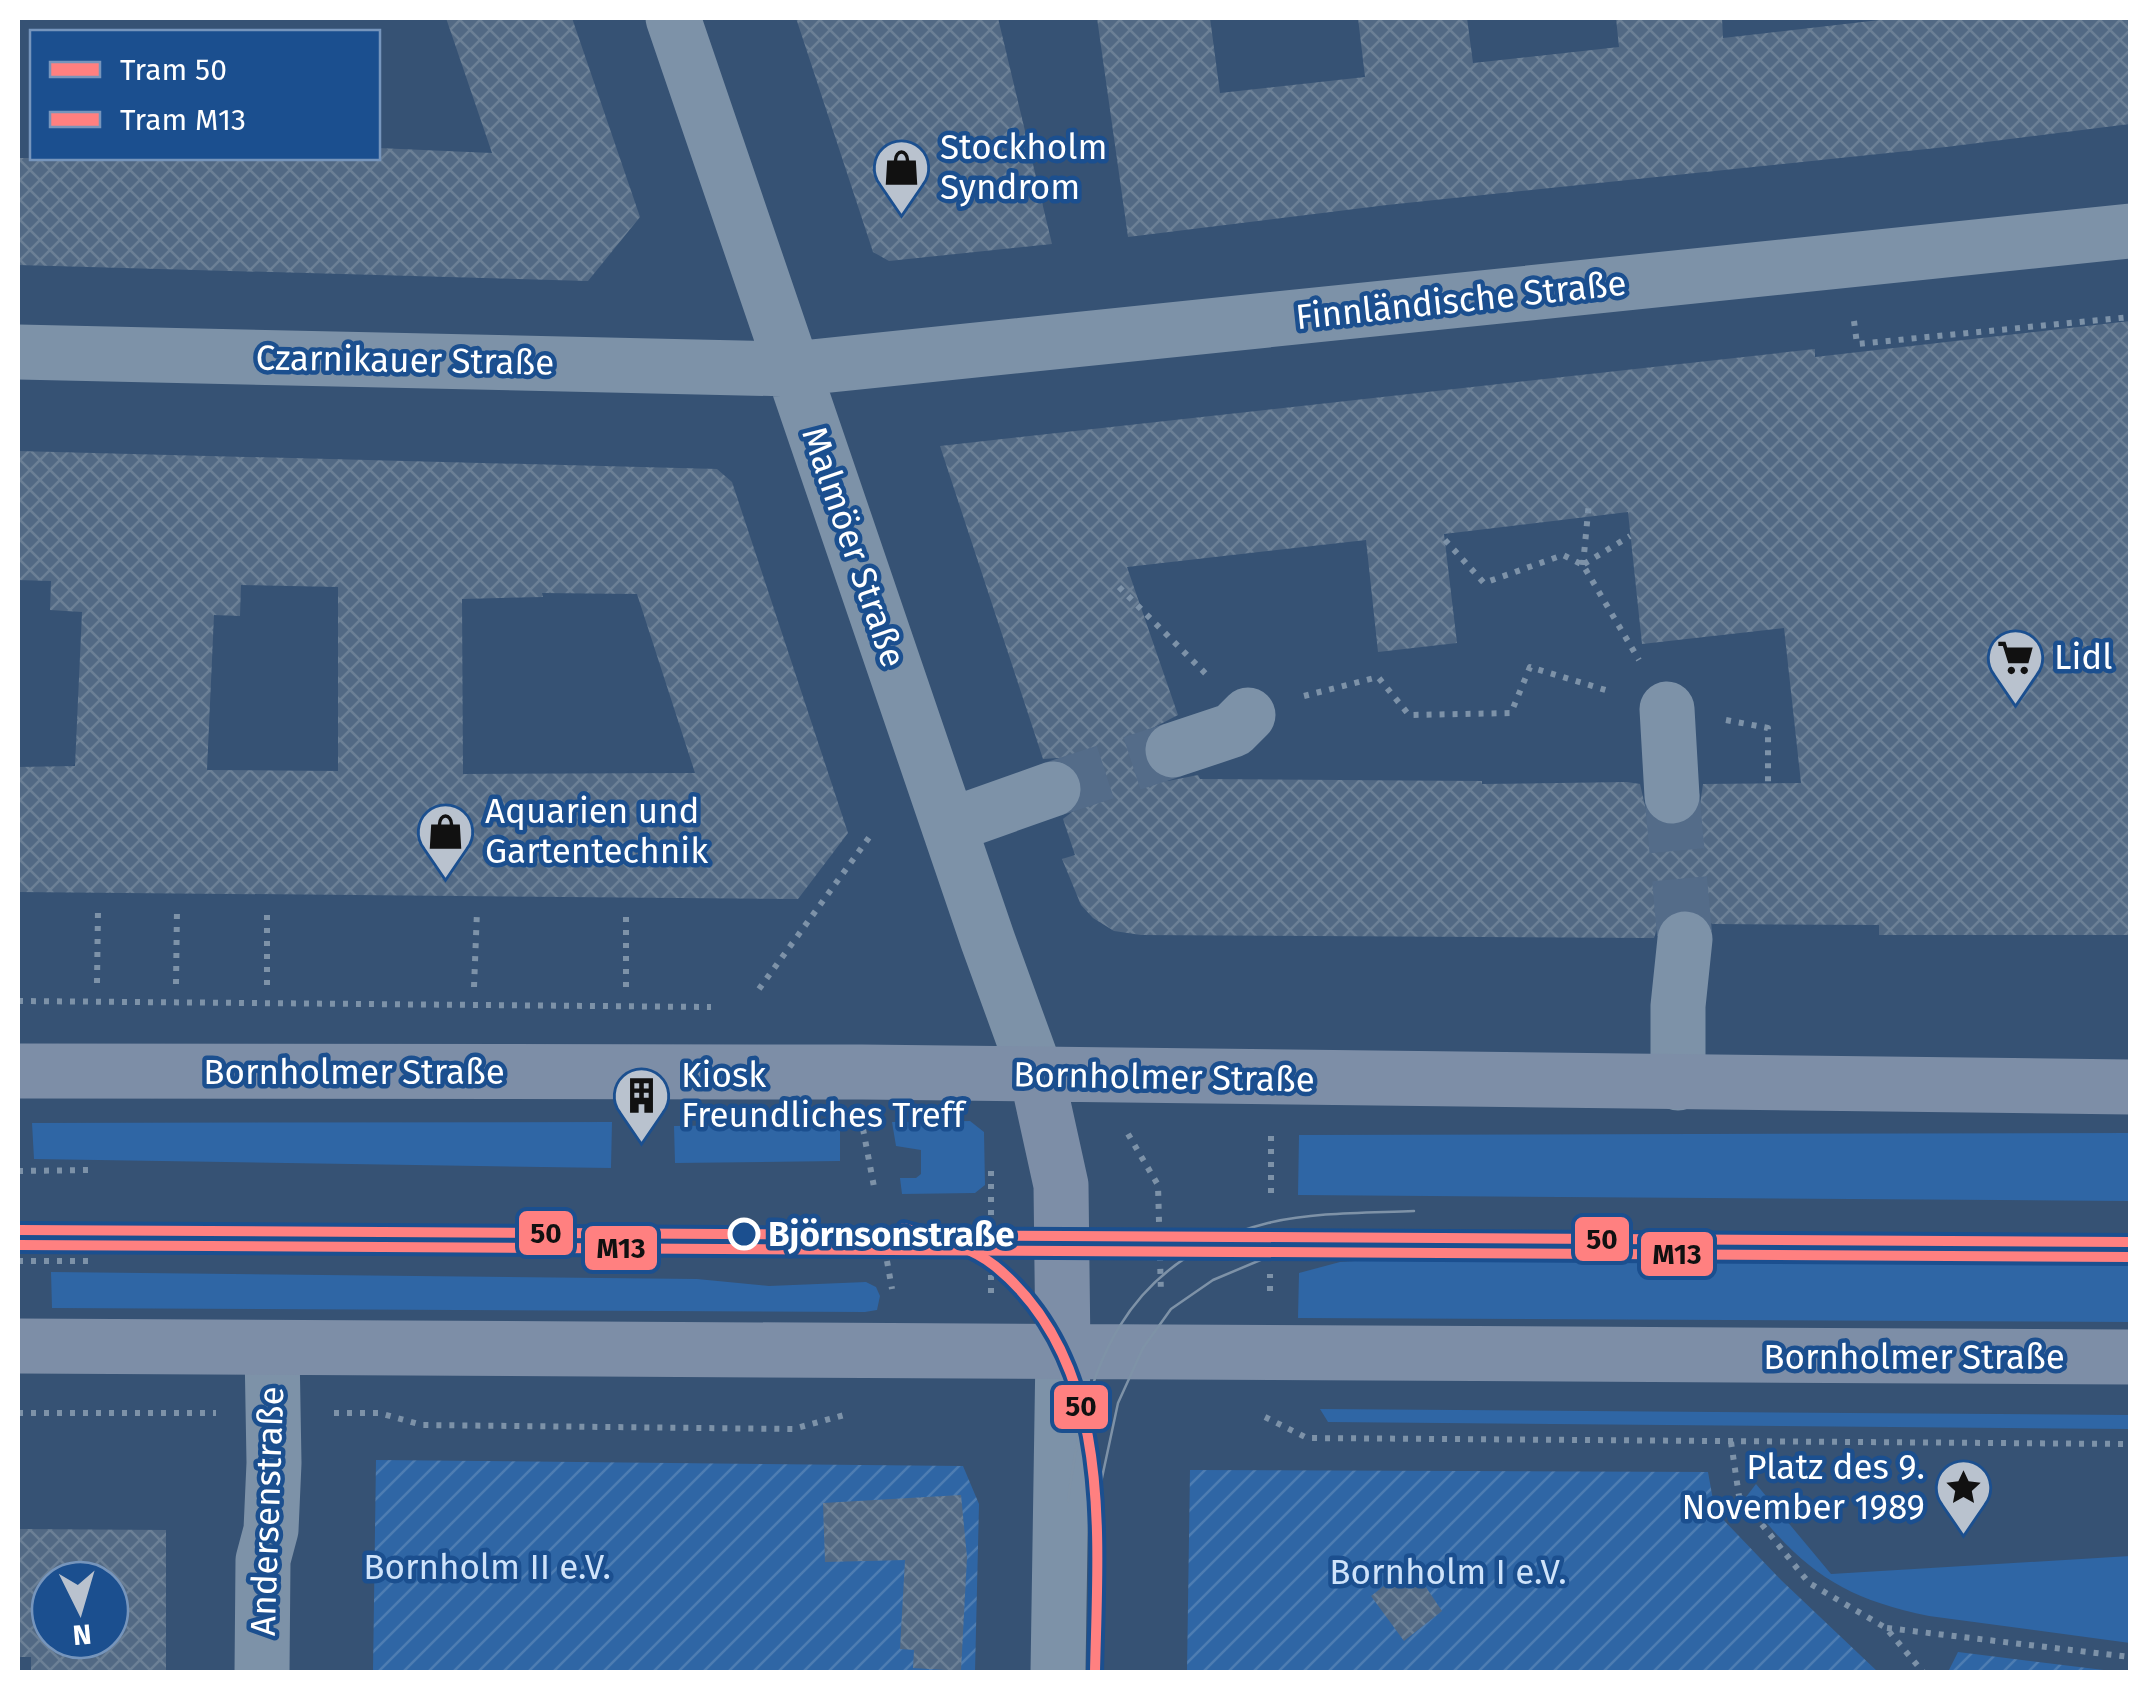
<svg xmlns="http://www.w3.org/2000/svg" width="2148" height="1690" viewBox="0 0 2148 1690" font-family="'Fira Sans',sans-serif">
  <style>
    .grass { fill: #2f66a5 }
    .garden { fill: url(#garden-furrows) }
    .building { fill: url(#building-cross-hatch); fill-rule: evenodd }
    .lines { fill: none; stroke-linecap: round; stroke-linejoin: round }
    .minor-tunnel { stroke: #546c89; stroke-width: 55; stroke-dasharray: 55 28; stroke-linecap: butt }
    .path { stroke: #7d92a8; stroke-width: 6; stroke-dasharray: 5 8; stroke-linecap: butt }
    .minor { stroke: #7d92a8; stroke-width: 55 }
    .major { stroke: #7d8ea7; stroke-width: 55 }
    .tram { stroke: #7e92a7; stroke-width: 2.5 }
    .tram-1-casing { stroke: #1b4f8f; stroke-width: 18 }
    .tram-2-casing { stroke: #1b4f8f; stroke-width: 18 }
    .tram-1 { stroke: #ff8080; stroke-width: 10 }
    .tram-2 { stroke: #ff8080; stroke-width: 10 }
    .stop-dot { fill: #1b4f8f; stroke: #fff; stroke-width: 5 }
    .labels { text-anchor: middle; stroke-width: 9; stroke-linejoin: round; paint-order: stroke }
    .poi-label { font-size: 35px; fill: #fff; stroke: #1b4f8f; text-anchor: start }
    .street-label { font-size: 35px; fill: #fff; stroke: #1b4f8f }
    .stop-label { font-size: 35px; font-weight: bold; fill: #fff; stroke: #1b4f8f; text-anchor: start }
    .park-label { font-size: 35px; fill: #cfe3fa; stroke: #1b4f8f }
    .line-badge { stroke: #1b4f8f; stroke-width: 4 }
    .pale-badge-label { font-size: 28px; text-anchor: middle; font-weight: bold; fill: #111 }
  </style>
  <defs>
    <pattern id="garden-furrows" width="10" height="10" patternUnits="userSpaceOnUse" patternTransform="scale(2.5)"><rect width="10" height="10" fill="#2f66a5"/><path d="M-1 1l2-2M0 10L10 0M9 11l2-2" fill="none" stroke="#4e7db2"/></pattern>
    <pattern id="building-cross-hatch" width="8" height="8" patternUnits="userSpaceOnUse" patternTransform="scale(2.5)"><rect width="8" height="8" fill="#526984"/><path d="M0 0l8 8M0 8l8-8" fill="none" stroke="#6c8096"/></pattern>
  </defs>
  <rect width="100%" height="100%" fill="#365274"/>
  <path class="grass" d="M 970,1121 L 984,1132 L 985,1185 L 975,1193 L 902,1194 L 900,1178 L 916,1178 L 921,1174 L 921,1150 L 896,1146 L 892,1122 Z
    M 612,1122 L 611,1168 L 34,1159 L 32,1123 Z
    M 840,1124 L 840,1161 L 675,1163 L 674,1126 Z
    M 2130,1133 L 2130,1201 L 1298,1195 L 1299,1135 Z
    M 1790,1254 L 2130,1257 L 2130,1322 L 1298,1318 L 1299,1273 L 1340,1262 L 1443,1255 Z
    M 51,1272 L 697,1279 L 769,1286 L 866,1282 L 876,1287 L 880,1296 L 877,1310 L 865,1312 L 52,1308 Z
    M 1320,1409 L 2130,1415 L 2130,1429 L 1328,1422 Z
    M 1756,1484 L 1831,1574 L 2130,1556 L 2130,1643 L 1929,1616 C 1840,1598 1800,1568 1746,1497 Z"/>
  <path class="garden" d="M 376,1460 L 963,1466 L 979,1504 L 975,1672 L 373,1672 Z
    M 1190,1470 L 1708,1472 L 1715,1511 L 1781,1580 L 1878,1672 L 1187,1672 Z
    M 1958,1652 L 2120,1672 L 1948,1672 Z"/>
  <path class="building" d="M 446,18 L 572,18 L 640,217 L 588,281 L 18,265 L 18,158 L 378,158 L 378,148 L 492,153 Z
    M 796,18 L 998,18 L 1052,244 L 889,261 L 873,252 Z
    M 1097,18 L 1210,18 L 1220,93 L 1365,77 L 1358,18 L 1467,18 L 1473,63 L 1619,47 L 1616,18 L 1722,18 L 1723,38 L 1897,18 L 2130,18 L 2130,124 L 1946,147 L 1387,205 L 1128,237 Z
    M 2130,321 L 2130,935 L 1879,935 L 1879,925 L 1712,924 L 1702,913 L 1687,908 L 1673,910 L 1660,920 L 1654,938 L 1141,935 L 1114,931 L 1093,918 L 1081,905 L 1062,859 L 1075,855 L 1063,819 L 1077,808 L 1084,794 L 1083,779 L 1072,765 L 1058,758 L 1043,759 L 940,446 L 1815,349 L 1815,357 ZM 1628,512 L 1642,644 L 1784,628 L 1801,783 L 1703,784 L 1699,811 L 1688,823 L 1673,827 L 1657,823 L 1647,814 L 1640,784 L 1627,782 L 1482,784 L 1482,781 L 1200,779 L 1198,775 L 1168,781 L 1153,774 L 1144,761 L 1142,745 L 1149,730 L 1178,715 L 1127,567 L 1366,540 L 1378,652 L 1457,643 L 1444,534 Z
    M 18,451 L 717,469 L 732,482 L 848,833 L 798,899 L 18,892 L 18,767 L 75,766 L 82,612 L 50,610 L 51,581 L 18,580 ZM 241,585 L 338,587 L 338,771 L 207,770 L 214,615 L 240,616 ZM 542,593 L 637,594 L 695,773 L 463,774 L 462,599 L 543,597 Z
    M 961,1495 L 967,1557 L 961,1671 L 913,1668 L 914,1650 L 900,1649 L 905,1560 L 825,1562 L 823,1503 Z
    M 18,1529 L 166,1530 L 166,1672 L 31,1672 L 31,1657 L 18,1657 ZM 50,1580 L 110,1580 L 110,1640 L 50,1640 Z
    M 1411,1565 L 1442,1611 L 1404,1641 L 1371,1596 Z"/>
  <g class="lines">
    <path class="minor-tunnel" d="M 1053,789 L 1173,750
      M 1672,796 L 1685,939"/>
    <path class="path" d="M 1854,321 L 1857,344 L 2130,317
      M 1445,540 L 1484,583 L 1563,555 L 1583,565 L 1639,660
      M 1584,564 L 1630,536
      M 1583,565 L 1589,502
      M 1119,587 L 1207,675
      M 1304,696 L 1378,677 L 1409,715 L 1511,713 L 1530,667 L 1612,692
      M 1726,720 L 1768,728 L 1768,783
      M 626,917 L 626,988
      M 97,983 L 98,910
      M 176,984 L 177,910
      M 267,985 L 267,909
      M 474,987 L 477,911
      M 759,989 L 873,832
      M 18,1001 L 711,1007
      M 863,1129 L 875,1192
      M 1128,1134 L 1158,1185 L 1161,1294
      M 18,1171 L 89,1170
      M 1271,1193 L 1271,1134
      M 18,1261 L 89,1261
      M 887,1261 L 892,1289
      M 1270,1291 L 1270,1274
      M 991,1293 L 991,1166
      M 18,1413 L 216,1413
      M 334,1413 L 379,1413 L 422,1425 L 793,1429 L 848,1414
      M 1265,1417 L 1307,1438 L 2130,1444
      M 1731,1442 L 1739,1496 L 1809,1583 L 1886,1628 L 1923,1672
      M 1887,1628 L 2130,1657"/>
    <path class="minor" d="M 673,18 L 988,941 L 1037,1076
      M 18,352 L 792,369 L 2130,231
      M 1667,709 L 1672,796
      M 1173,750 L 1233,730 L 1248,715
      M 949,826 L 1053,789
      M 1678,1083 L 1678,1006 L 1685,939
      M 262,1672 L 263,1560 L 271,1530 L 274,1463 L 272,1349
      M 1058,1672 L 1063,1352"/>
    <path class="major" d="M 18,1071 L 862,1072 L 2130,1087
      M 1037,1076 L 1061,1185 L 1063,1352
      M 18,1346 L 2130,1357"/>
    <path class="tram" d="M 1068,1501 C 1085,1368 1123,1259 1268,1223 C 1315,1212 1366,1213 1414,1211
      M 1097,1501 L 1118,1403 L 1143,1348 L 1171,1309 L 1213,1280 L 1270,1256 L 1373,1238"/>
    <defs>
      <path id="tram-1" d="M 904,1228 C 934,1237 970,1246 995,1266 C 1114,1363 1098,1534 1095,1672
        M 18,1230 L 2130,1242"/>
      <path id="tram-2" d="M 18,1245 L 2130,1257"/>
    </defs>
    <use href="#tram-1" class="tram-1-casing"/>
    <use href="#tram-2" class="tram-2-casing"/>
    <use href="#tram-1" class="tram-1"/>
    <use href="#tram-2" class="tram-2"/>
  </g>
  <defs>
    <symbol id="shop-pin" viewBox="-11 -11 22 30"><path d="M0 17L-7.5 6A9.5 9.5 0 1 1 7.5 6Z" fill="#b9c2ce" stroke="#1b4f8f"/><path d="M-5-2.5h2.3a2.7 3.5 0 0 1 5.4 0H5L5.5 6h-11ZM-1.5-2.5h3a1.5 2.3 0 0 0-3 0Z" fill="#111"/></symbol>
    <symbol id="supermarket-pin" viewBox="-11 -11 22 30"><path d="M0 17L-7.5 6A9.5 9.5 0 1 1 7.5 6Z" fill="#b9c2ce" stroke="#1b4f8f"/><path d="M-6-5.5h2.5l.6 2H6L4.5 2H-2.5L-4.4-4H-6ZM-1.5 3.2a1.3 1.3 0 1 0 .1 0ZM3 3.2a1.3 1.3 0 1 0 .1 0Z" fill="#111"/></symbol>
    <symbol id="building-pin" viewBox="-11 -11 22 30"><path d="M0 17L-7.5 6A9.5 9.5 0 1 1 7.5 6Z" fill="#b9c2ce" stroke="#1b4f8f"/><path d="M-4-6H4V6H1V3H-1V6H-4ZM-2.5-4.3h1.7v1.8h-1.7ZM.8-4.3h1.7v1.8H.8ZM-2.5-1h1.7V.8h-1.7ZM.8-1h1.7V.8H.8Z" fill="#111"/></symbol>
    <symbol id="sight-pin" viewBox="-11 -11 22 30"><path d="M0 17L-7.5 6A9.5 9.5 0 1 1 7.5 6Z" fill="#b9c2ce" stroke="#1b4f8f"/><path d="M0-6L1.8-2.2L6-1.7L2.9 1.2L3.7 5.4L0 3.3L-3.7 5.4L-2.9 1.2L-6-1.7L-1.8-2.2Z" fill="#111"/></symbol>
  </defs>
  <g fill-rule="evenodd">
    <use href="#shop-pin" x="870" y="136" width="63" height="86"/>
    <use href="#supermarket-pin" x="1984" y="626" width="63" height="86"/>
    <use href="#shop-pin" x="414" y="800" width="63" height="86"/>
    <use href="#building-pin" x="610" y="1064" width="63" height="86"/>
    <use href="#sight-pin" x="1932" y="1456" width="63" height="86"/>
  </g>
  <circle class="stop-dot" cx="744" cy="1234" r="14"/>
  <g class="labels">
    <g class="poi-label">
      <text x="940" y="159">Stockholm<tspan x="940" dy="40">Syndrom</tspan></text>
      <text x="2054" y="669">Lidl</text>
      <text x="485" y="823">Aquarien und<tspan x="485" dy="40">Gartentechnik</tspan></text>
      <text x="681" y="1087">Kiosk<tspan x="681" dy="40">Freundliches Treff</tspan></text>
      <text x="1925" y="1479" text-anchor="end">Platz des 9.<tspan x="1925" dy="40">November 1989</tspan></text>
    </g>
    <g class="street-label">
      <text transform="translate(1461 300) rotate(-6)" y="12">Finnländische Straße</text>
      <text transform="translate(405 360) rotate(1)" y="12">Czarnikauer Straße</text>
      <text transform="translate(854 547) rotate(71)" y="12">Malmöer Straße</text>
      <text x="354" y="1084">Bornholmer Straße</text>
      <text transform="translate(1164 1077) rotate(1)" y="12">Bornholmer Straße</text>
      <text x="1914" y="1369">Bornholmer Straße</text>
      <text transform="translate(267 1511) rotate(-88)" y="12">Andersenstraße</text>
    </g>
    <g class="stop-label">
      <text x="768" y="1246">Björnsonstraße</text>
    </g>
    <g class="park-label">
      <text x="487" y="1579">Bornholm II e.V.</text>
      <text x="1448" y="1584">Bornholm I e.V.</text>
    </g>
  </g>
  <g class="line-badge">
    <rect x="517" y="1209" width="58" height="48" rx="10" fill="#ff8080"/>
    <rect x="1573" y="1215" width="58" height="48" rx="10" fill="#ff8080"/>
    <rect x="583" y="1224" width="76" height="48" rx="10" fill="#ff8080"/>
    <rect x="1639" y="1230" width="76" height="48" rx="10" fill="#ff8080"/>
    <rect x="1052" y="1383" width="58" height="48" rx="10" fill="#ff8080"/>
  </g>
  <g class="pale-badge-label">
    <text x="546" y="1243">50</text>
    <text x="1602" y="1249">50</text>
    <text x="621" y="1258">M13</text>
    <text x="1677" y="1264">M13</text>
    <text x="1081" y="1416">50</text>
  </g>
  <rect width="2148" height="1690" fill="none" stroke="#ffffff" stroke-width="40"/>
  <rect x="30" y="30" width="350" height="130" fill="#1b4f8f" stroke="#7695bc" stroke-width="2.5"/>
  <rect x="50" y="62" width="50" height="15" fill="#ff8080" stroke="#7695bc" stroke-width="2.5"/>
  <text x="120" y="80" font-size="30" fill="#ffffff">Tram 50</text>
  <rect x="50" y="112" width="50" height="15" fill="#ff8080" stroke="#7695bc" stroke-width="2.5"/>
  <text x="120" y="130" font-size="30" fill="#ffffff">Tram M13</text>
  <g transform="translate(80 1610) rotate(175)"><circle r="48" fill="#1b4f8f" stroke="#7695bc" stroke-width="2.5"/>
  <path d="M0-8L18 38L0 25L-18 38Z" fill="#b9c2ce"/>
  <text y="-15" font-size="28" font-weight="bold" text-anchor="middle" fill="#ffffff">N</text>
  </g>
</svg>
